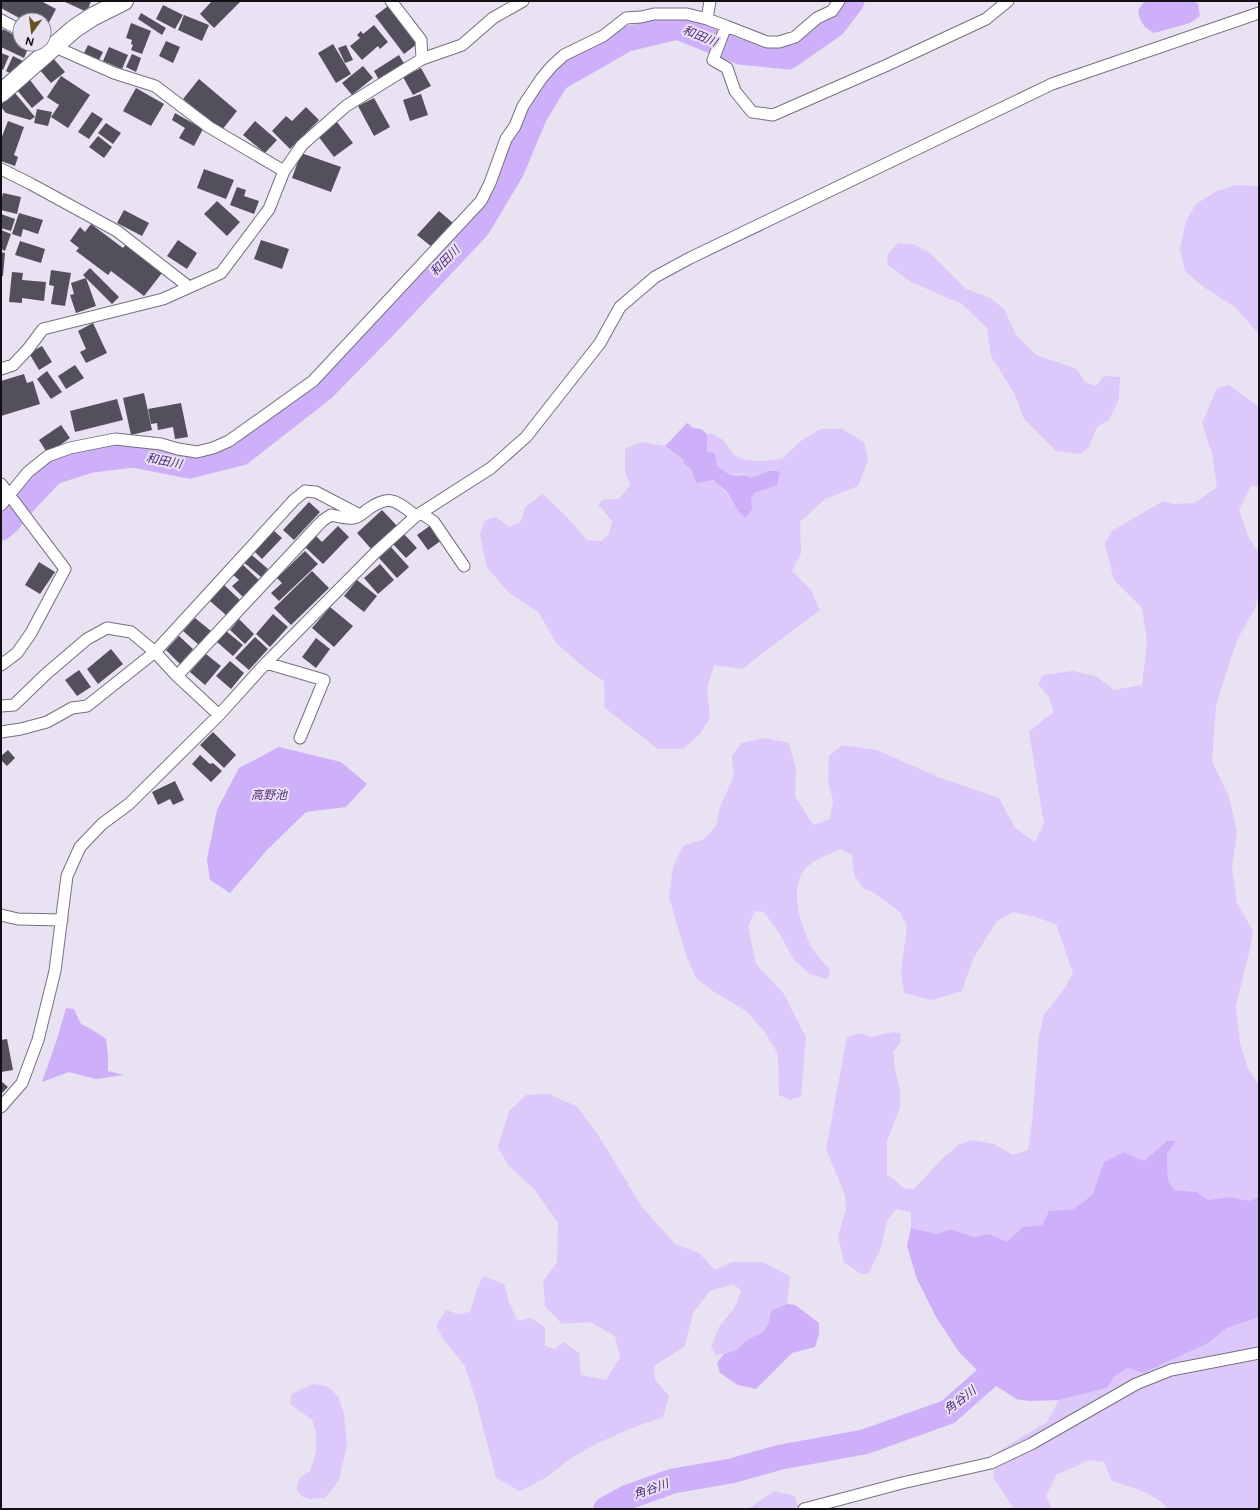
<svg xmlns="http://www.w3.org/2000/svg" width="1260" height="1510" viewBox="0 0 1260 1510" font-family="Figtree,'Noto Sans JP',sans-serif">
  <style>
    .green { fill: #dcc8fa }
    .water { fill: #ceaff9 }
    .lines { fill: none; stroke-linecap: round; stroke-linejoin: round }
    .river { stroke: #ceaff9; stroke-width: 25 }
    .building { fill: #544f5c }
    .minor-casing { stroke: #76707e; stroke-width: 13 }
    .primary-casing { stroke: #76707e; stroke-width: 20 }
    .minor { stroke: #fff; stroke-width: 11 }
    .primary { stroke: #fff; stroke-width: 18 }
    .labels { text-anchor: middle; stroke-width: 4; stroke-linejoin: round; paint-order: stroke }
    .water-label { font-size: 12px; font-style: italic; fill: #53297e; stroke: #e8e2f2 }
  </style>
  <rect width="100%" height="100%" fill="#e8e2f2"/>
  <path class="green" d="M 1236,185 L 1259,186 L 1259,334 L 1235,307 L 1205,288 L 1185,271 L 1180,248 L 1186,221 L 1196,204 L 1217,191 Z
    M 898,243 L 914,245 L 929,252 L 966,289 L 990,298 L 1004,309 L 1016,335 L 1036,355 L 1077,369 L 1085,382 L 1096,386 L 1104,376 L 1120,377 L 1119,399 L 1109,420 L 1098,426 L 1088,448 L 1080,454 L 1056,451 L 1024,419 L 1014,393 L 991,356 L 987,328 L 962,304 L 911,282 L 888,265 L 887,255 Z
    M 1229,385 L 1259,407 L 1259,487 L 1251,486 L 1239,510 L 1248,536 L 1259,554 L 1259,592 L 1255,608 L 1237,640 L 1216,705 L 1212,761 L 1229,797 L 1237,832 L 1232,867 L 1237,903 L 1253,931 L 1251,944 L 1236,1006 L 1240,1043 L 1248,1069 L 1259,1085 L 1259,1197 L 1249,1201 L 1231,1197 L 1208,1200 L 1197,1192 L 1174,1190 L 1168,1179 L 1167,1141 L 1144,1161 L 1124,1152 L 1104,1162 L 1092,1195 L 1074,1209 L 1049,1211 L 1042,1225 L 1023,1227 L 1007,1243 L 989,1234 L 974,1237 L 950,1229 L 937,1234 L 911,1228 L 911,1212 L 896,1209 L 887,1221 L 881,1248 L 868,1274 L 861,1274 L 844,1262 L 838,1237 L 846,1209 L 845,1195 L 826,1149 L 847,1037 L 861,1033 L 871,1037 L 894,1032 L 901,1034 L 900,1043 L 893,1052 L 895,1069 L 900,1090 L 900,1108 L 887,1141 L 887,1174 L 904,1188 L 914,1189 L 940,1161 L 958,1145 L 972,1140 L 994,1144 L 1013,1155 L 1028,1150 L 1032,1122 L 1039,1036 L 1044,1015 L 1065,988 L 1073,973 L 1056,924 L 1032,916 L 1013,912 L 997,921 L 973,959 L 962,991 L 932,1000 L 904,993 L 901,973 L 907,926 L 900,912 L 871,891 L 864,889 L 854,875 L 852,855 L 841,849 C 829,854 809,861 802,873 C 790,895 801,925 811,946 C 816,955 824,963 830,970 L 827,979 L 810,974 L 794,960 L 779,933 L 764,912 L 755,911 L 748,926 L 756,964 L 784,994 L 806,1037 L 801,1096 L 790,1100 L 779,1095 L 778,1054 L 764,1031 L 746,1011 L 713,991 L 696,978 L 686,955 L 669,897 L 673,867 L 683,846 L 704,839 L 716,826 L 720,807 L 734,776 L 732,756 L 741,743 L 764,738 L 789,743 L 796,769 L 795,796 L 813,825 L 830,819 L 833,801 L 828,780 L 829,756 L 842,745 L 877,750 L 938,777 L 999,798 L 1015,828 L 1035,842 L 1044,824 L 1029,732 L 1043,720 L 1054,712 L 1048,696 L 1038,684 L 1043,675 L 1073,671 L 1096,676 L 1114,690 L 1142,685 L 1147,641 L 1142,608 L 1114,580 L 1105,544 L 1112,531 L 1163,501 L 1173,504 L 1195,503 L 1217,487 L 1212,454 L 1202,423 L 1217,388 Z
    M 821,429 L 842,429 L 864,442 L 868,460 L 858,486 L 825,499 L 800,522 L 801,553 L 792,571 L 811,590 L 820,610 L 742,669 L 714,665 L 707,689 L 710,718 L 699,735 L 683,749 L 658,749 L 605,708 L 604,681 L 586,669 L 557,644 L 538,612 L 508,592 L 487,567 L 480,535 L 484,521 L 496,517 L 509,527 L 520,522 L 526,506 L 543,494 L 566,516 L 587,540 L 601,541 L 609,534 L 612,521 L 598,504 L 604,499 L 619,499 L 630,485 L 625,470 L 625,449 L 641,442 L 665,446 L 683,459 L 684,464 C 693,471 704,474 713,481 C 725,489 732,500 739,512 L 751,500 L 755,493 L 777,485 L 775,469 C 766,471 759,475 751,478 L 744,474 C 731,475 728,473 717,466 L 714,454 L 707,451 L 707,434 L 714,434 L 724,441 L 734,455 L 745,460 L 763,461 L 782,459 L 802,440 Z
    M 549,1094 L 576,1106 L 597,1133 L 642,1207 L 675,1244 L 699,1253 L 715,1270 L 732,1262 L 763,1262 L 790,1276 L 787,1304 L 771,1311 L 768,1325 L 763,1332 L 745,1341 L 737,1350 L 724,1354 L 716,1355 L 711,1346 L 720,1325 L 734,1309 L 741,1291 L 734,1284 L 710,1291 L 693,1313 L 685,1346 L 654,1366 L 655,1380 L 669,1396 L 663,1417 L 632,1428 L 598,1443 L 571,1458 L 547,1477 L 520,1491 L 496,1478 L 477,1404 L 465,1366 L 444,1340 L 436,1326 L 446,1310 L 458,1314 L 470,1312 L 476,1292 L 483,1276 L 504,1284 L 510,1305 L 518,1321 L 531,1318 L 545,1327 L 545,1346 L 555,1349 L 563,1342 L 579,1353 L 581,1375 L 606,1380 L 620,1357 L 615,1336 L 590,1322 L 562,1324 L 545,1306 L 543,1282 L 557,1262 L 558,1223 L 534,1189 L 507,1164 L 498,1147 L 509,1111 L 526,1095 Z
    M 1259,1317 L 1259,1509 L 1168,1509 C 1155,1493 1131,1487 1112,1481 L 1104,1462 L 1089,1460 L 1056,1475 L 1046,1496 L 1052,1509 L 1014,1509 L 993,1477 L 997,1452 L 1047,1422 L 1059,1400 L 1107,1388 L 1115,1376 L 1128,1368 L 1208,1343 L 1227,1328 Z
    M 313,1384 L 327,1386 L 338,1396 L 344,1414 L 347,1445 L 339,1480 L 325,1498 L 309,1499 L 301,1496 L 296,1488 L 300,1478 L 310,1471 L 316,1452 L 316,1432 L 312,1420 L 290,1404 L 292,1394 Z
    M 774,1491 L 795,1496 L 799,1509 L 748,1509 Z"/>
  <path class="water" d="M 1145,1 L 1193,1 L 1198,4 L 1200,16 L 1190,23 L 1154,33 C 1143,27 1140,22 1138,10 Z
    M 687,423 L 693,428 L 701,429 L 707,434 L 707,451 L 715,454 L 717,466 C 722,469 727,473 732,475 C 741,477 741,472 751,478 C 762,475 769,467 780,472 L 777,485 L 755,493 L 751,500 L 752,509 L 746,518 L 739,512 L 727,492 L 713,480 L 696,483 L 692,470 L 684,464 L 683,459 L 665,446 Z
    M 279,747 L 341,762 L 367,784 L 346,807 L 306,812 L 266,851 L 230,893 L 210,880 L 207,859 L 217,810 L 239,768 Z
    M 66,1008 L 74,1009 L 81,1024 L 91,1029 L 106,1039 L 108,1056 L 108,1071 L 124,1075 L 96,1079 L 69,1072 L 42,1082 L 57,1039 Z
    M 1167,1141 L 1176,1141 L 1167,1154 L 1168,1179 L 1174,1190 L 1197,1192 L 1208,1200 L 1231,1197 L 1249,1201 L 1259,1197 L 1259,1317 L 1227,1328 L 1208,1343 L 1143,1373 L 1128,1368 L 1115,1376 L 1107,1388 L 1059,1400 L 1029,1401 L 1016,1399 L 986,1379 L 959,1352 L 936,1317 L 917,1279 L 907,1246 L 911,1228 L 937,1234 L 950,1229 L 974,1237 L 989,1234 L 1007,1242 L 1023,1227 L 1042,1225 L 1049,1211 L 1074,1209 L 1092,1195 L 1104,1162 L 1124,1152 L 1144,1161 Z
    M 787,1304 L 795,1305 L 819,1323 L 819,1334 L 815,1347 L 792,1353 L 756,1389 L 738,1385 L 720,1373 L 717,1363 L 724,1354 L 737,1350 L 745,1341 L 763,1332 L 768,1325 L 771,1311 Z"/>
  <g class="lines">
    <path class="river" d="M 1,528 L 8,522 L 28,498 L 53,472 L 91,460 L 134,455 L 189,466 L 241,453 L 323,389 L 383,328 L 478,227 L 512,170 L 535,115 L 557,79 L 627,39 L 677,27 L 740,52 L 788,57 L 834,25 L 852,1
      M 606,1509 L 628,1497 L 673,1481 L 731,1471 L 781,1457 L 864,1442 L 948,1412 L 1000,1366 L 1013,1357"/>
  </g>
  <path class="building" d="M 1,1 L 41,1 L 56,9 L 44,32 L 44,20 L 23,20 L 1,8 Z
    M 66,1 L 91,1 L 87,12 L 65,2 Z
    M 212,1 L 241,1 L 214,28 L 200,14 Z
    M 163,5 L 183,15 L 175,29 L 156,19 Z
    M 388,6 L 417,44 L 404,54 L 375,16 Z
    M 141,13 L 166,28 L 162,35 L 138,19 Z
    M 184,15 L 209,25 L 202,41 L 178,30 Z
    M 131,23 L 151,31 L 142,54 L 131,50 L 133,45 L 131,44 L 132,40 L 126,38 Z
    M 374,25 L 388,42 L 380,49 L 378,46 L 362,60 L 350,46 L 360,38 L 357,35 L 361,31 L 363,34 Z
    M 3,29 L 20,38 L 20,44 L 30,44 L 24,58 L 1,47 L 1,33 Z
    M 166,41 L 180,47 L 173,63 L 159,56 Z
    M 333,44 L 351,74 L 336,83 L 318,53 Z
    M 88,45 L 103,52 L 98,62 L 83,55 Z
    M 346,45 L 353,60 L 345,63 L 338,48 Z
    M 109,47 L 128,55 L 122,69 L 103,61 Z
    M 1,53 L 9,56 L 3,70 L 1,69 Z
    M 132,54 L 141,58 L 136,72 L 126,67 Z
    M 399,55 L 405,65 L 379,80 L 374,71 Z
    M 13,56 L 25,62 L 18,77 L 6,71 Z
    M 53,58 L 65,72 L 51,83 L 39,69 Z
    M 363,66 L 373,78 L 352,95 L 342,83 Z
    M 421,68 L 431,86 L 413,95 L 403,77 Z
    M 61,76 L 90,95 L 68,128 L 51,117 L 59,105 L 47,97 Z
    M 199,79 L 237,111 L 222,130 L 183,99 Z
    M 30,80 L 44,98 L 32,108 L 17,90 Z
    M 136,88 L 164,104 L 151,126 L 123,111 Z
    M 15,93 L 35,117 L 30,120 L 6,113 L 1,107 L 1,104 Z
    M 421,94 L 428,115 L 410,121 L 403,100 Z
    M 374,98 L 390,127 L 374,136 L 358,106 Z
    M 306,107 L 319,120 L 290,149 L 272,131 L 286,116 L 292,121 Z
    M 37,109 L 52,112 L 48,126 L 34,123 Z
    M 92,112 L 103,119 L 89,139 L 78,132 Z
    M 175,113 L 203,129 L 194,146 L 179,138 L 185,128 L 172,120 Z
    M 8,121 L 24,127 L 14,155 L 18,157 L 15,166 L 1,161 L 1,139 Z
    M 255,121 L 277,140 L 265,153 L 243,135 Z
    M 337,122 L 353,143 L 334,157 L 318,136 Z
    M 106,123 L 121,133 L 113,144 L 98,133 Z
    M 98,136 L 112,147 L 104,158 L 89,147 Z
    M 301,153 L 341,167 L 331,192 L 292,178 Z
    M 204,169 L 234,180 L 226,199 L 197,188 Z
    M 237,187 L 246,190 L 244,196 L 259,201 L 254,214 L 230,205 Z
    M 3,193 L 21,197 L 17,214 L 1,210 L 1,201 Z
    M 217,201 L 240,222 L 227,236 L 204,214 Z
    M 124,210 L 149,223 L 142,236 L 117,223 Z
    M 439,211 L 453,223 L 432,247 L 417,235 Z
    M 19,213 L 43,220 L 38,234 L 23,229 L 21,237 L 12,234 Z
    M 1,214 L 15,219 L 11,231 L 1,228 Z
    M 91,224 L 123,248 L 126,244 L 162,273 L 144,296 L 111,271 L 108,275 L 76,251 L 79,248 L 70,241 L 80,227 L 85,232 Z
    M 1,230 L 11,234 L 5,251 L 1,249 Z
    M 178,240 L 197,253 L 187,269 L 167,256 Z
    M 261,240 L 289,249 L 282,269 L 254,259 Z
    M 20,241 L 45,249 L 41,263 L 15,255 Z
    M 1,252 L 5,253 L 3,276 L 1,276 Z
    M 90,268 L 119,297 L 112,304 L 83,275 Z
    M 51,270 L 71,273 L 65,306 L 51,304 L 54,286 L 49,285 Z
    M 12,272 L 23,273 L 22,280 L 46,282 L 44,301 L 22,298 L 22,303 L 9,302 Z
    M 86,278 L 96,306 L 76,313 L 70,295 L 74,294 L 71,283 Z
    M 93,323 L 107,353 L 86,363 L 80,352 L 86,349 L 78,331 Z
    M 42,346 L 52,362 L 39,370 L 29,353 Z
    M 75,365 L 84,378 L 66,389 L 58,376 Z
    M 47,371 L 62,392 L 51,399 L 37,379 Z
    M 24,374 L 27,383 L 33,381 L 40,404 L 1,416 L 1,381 Z
    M 144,393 L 152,430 L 131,435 L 123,398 Z
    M 117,399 L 123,420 L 75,432 L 70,411 Z
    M 181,403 L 188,437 L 175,439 L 173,427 L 158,430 L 157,423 L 151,424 L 148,409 Z
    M 61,425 L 70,438 L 48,454 L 39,440 Z
    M 309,502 L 320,512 L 294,540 L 283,530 Z
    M 382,510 L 399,528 L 374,552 L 357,533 Z
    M 431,525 L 442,540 L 428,550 L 417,535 Z
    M 338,526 L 349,537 L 323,564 L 305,547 L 316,536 L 322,542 Z
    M 273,530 L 282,538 L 262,559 L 253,550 Z
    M 404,534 L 417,548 L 406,558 L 393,544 Z
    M 391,547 L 409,567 L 397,578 L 379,558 Z
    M 305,551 L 318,564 L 279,601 L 271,593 L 282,583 L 277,578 Z
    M 248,552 L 268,569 L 261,577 L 241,560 Z
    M 39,562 L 55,572 L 40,594 L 25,585 Z
    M 241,563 L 259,580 L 243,597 L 232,586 L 239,580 L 231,573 Z
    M 380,564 L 394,580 L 378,594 L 364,578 Z
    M 312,571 L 329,588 L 291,625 L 274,608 Z
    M 357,580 L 377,596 L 364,612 L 344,596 Z
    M 224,585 L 240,600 L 226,615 L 210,601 Z
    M 330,607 L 353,626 L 334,647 L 312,628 Z
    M 273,614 L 288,627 L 270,647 L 256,634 Z
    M 195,618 L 211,631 L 199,645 L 183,631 Z
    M 239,619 L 254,634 L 245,644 L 230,630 Z
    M 226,631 L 243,645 L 233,656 L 217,642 Z
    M 179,636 L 193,649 L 180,664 L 166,650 Z
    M 255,637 L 268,649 L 249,670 L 235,658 Z
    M 316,638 L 330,649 L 316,668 L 302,657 Z
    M 111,649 L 123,664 L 98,684 L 87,669 Z
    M 206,654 L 221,666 L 205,685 L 190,672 Z
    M 230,661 L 244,673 L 231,689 L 216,676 Z
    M 79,670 L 91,687 L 77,696 L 65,680 Z
    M 213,732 L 236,755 L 224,768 L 200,745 Z
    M 8,750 L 15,758 L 7,766 L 1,760 L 1,756 Z
    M 200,755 L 210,764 L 213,763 L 222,771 L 211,782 L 192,764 Z
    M 175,781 L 184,800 L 173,805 L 170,799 L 158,805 L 152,792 Z
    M 7,1039 L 13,1070 L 1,1072 L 1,1040 Z
    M 1,1081 L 8,1087 L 1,1094 Z"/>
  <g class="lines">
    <defs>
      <path id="minor" d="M 391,1 L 421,40 L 422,59
        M 710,1 L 707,19 L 726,26 L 713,60 L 727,68 L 735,91 L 752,112 L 773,115 L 885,66 L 986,19 L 1008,1
        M 1,20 L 20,30
        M 726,26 L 767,42 L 779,42 L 795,37 L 817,18 L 832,11 L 839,1
        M 44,42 L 114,73 L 155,86 L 209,127 L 284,171
        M 1,169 L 31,184 L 117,231 L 189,287
        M 1,369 L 13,365 L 28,349 L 43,329 L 163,299 L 221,273 L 269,209 L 284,171 L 302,145 L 346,106 L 422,59 L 462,45 L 493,18 L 523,1
        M 1,484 L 65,569 L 31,633 L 17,653 L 1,665
        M 1,505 L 28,472 L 48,456 L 70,448 L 115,439 L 161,444 L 178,449 L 197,452 L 213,448 L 229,441 L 313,381 L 481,201 L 490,183 L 506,139 L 515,126 L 523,106 L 541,79 L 552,66 L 564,55 L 603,36 L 626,18 L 641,17 L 654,14 L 687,14 L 707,19
        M 421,513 L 434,522 L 464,566
        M 266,663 L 324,680 L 300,738
        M 177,676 L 322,521 L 331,515 C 337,516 346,519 353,518 C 358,518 363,513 367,510 C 390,493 396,501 416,516
        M 1,706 L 14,705 L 46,674 L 87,639 L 107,628 L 131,632 L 155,652 L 177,676 L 219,715
        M 1,732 L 21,729 L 47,722 L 72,708 L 87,706 L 155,652 L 294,500 L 305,491 L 316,492 L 360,515
        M 1,915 L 18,919 L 62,920
        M 1,1107 L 22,1083 L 38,1040 L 55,971 L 67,876 L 80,847 L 102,824 L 129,804 L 219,715 L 266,663 L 375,553 L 416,516 L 491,468 L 526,437 L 600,343 L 620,307 L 655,277 L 690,258 L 1052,84 L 1259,13
        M 804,1509 L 902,1483 L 991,1463 L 1031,1444 L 1136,1384 L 1171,1370 L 1259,1353"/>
      <path id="primary" d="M 1,93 L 74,29 L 92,17 L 124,1"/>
    </defs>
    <use href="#minor" class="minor-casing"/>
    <use href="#primary" class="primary-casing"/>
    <use href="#minor" class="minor"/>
    <use href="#primary" class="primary"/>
  </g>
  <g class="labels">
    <g class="water-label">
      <text transform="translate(700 36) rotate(22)" y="4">和田川</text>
      <text transform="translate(445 261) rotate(-46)" y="4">和田川</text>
      <text transform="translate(164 461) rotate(11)" y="4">和田川</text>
      <text x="269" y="799">高野池</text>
      <text transform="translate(960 1400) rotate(-38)" y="4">角谷川</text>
      <text transform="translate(651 1489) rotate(-19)" y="4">角谷川</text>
    </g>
  </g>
  <rect width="1260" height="1510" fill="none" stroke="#121015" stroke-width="4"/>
  <g transform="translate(32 32) rotate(194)"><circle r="19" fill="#e8e2f2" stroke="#928e9a"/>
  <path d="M0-3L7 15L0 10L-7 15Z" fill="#645522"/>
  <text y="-6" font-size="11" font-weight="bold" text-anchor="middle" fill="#121015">N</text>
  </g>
</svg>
